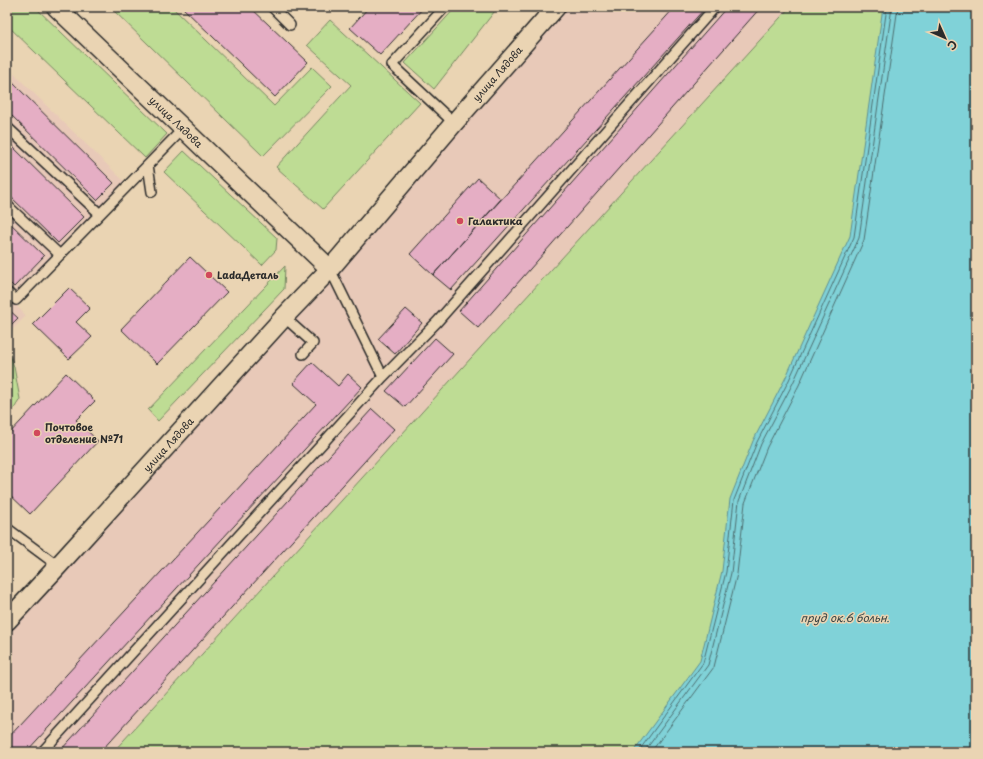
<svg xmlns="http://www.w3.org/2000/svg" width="983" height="759" viewBox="0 0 983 759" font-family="'Playpen Sans',sans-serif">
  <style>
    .built { fill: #e8c9b8 }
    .green { fill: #bedc94; stroke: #748460 }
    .water { fill: #80d2d8; stroke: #5e8f93 }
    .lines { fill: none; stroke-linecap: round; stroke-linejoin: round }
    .shore { stroke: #4d6e70; stroke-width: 1 }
    .building { fill: #e5aec4; stroke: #2b2b2b }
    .lane-casing { stroke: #2b2b2b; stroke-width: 12 }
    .street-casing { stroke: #2b2b2b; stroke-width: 21 }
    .lane { stroke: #ead4b3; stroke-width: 9 }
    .street { stroke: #ead4b3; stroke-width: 18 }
    .poi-dot { fill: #d1495b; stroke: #ead4b3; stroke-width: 1.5 }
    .labels { text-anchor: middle; stroke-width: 3; stroke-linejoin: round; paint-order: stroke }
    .street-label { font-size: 10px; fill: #2b2b2b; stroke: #ead4b3 }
    .poi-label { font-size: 10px; font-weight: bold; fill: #2b2b2b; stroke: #ead4b3; text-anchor: start }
    .water-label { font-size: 11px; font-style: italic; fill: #384445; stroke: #ead4b3 }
  </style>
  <rect width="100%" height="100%" fill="#ead4b3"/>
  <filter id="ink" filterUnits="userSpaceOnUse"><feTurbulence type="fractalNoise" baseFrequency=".025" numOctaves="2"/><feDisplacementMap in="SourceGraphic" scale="8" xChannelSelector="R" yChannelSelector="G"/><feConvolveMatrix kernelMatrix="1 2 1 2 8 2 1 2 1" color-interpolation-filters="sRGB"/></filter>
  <g filter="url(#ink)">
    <path class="built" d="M 567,7 L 790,7 L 113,752 L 7,752 L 7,632 L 332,276 Z
      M 7,67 L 131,188 L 17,306 L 26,316 L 7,335 Z"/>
    <path class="green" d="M 7,7 L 35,7 L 167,134 L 145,158 L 7,25 Z
      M 110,7 L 172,7 L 274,106 L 312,67 L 332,86 L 263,156 Z
      M 456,7 L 498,7 L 434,89 L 405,63 Z
      M 790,7 L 976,7 L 976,752 L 113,752 Z
      M 330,20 L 420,103 L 323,209 L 276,167 L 351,85 L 307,45 Z
      M 184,151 L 277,238 L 276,250 L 262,265 L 164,172 Z
      M 285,266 L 284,289 L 158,421 L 148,410 Z
      M 7,345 L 14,367 L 20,399 L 12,412 L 7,416 Z"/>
    <path class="water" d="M 883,7 L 976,7 L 976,752 L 633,752 L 700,661 L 722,571 L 730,499 L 753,441 L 785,379 L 850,236 Z"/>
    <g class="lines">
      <path class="shore" d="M 638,752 L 703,663 L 726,572 L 734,500 L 757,442 L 789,380 L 854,237 L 887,7
        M 644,752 L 708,665 L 731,573 L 739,501 L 761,444 L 793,383 L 859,238 L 892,7
        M 651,752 L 714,667 L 737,574 L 745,503 L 767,447 L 799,385 L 864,240 L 898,7"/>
    </g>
    <path class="building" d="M 182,7 L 250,7 L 308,62 L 275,97 Z
      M 369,7 L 424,7 L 380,55 L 350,28 Z
      M 675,7 L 706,7 L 451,290 L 433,275 Z
      M 727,7 L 761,7 L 478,328 L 459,311 Z
      M 7,77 L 114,183 L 97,200 L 7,111 Z
      M 7,141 L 84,217 L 58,243 L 7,193 Z
      M 478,178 L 501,199 L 433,275 L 410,254 Z
      M 7,220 L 44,256 L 14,287 L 7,280 Z
      M 190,257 L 227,292 L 157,364 L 121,329 Z
      M 69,288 L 90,308 L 76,322 L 92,337 L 69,359 L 33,324 Z
      M 7,308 L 18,318 L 7,329 Z
      M 406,309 L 422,323 L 395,354 L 378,339 Z
      M 435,338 L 453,354 L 405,407 L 386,391 Z
      M 312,362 L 338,386 L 348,374 L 362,387 L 26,752 L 7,752 L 7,739 L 316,404 L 293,383 Z
      M 66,373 L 95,401 L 76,420 L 98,441 L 30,514 L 7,492 L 7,436 Z
      M 372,409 L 394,429 L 100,752 L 59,752 Z"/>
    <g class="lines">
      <defs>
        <path id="lane" d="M 272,7 L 290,25
          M 445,7 L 392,65 L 454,123
          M 7,127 L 100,214
          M 148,165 L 152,192
          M 7,205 L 60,255
          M 330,269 L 383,377
          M 7,292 L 16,300 L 183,129
          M 284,317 L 313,343 L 303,354
          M 7,528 L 58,566
          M 42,752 L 383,377 L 437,322 L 715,7"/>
        <g id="street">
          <path id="s1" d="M 56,7 L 330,269"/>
          <path id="s2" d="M 7,621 L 58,566 L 284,317 L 330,269 L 454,123 L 556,7"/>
        </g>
      </defs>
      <use href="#lane" class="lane-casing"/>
      <use href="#street" class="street-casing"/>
      <use href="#lane" class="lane"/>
      <use href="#street" class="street"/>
    </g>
  </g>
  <g class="poi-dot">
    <circle cx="460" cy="221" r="4"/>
    <circle cx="209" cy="275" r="4"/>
    <circle cx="37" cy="433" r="4"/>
  </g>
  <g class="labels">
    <g class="street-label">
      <text dy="4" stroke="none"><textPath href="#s2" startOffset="735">улица Лядова</textPath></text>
      <text dy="4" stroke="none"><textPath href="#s1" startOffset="166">улица Лядова</textPath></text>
      <text dy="4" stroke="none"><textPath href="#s2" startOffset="239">улица Лядова</textPath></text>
    </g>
    <g class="poi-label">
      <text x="468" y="225">Галактика</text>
      <text x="217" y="279">LadaДеталь</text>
      <text x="45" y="431">Почтовое<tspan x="45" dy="12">отделение №71</tspan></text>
    </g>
    <g class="water-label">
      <text x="845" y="622">пруд ок.6 больн.</text>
    </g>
  </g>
  <rect width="983" height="759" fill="none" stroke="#ead4b3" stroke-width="24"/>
  <rect x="12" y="12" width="959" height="735" fill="none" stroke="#2b2b2b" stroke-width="1.5" filter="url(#ink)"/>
  <g transform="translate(945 38) rotate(135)" stroke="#ead4b3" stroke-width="3" paint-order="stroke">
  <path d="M0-3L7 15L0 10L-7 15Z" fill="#2b2b2b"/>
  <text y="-6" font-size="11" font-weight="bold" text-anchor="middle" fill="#2b2b2b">С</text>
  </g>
</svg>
